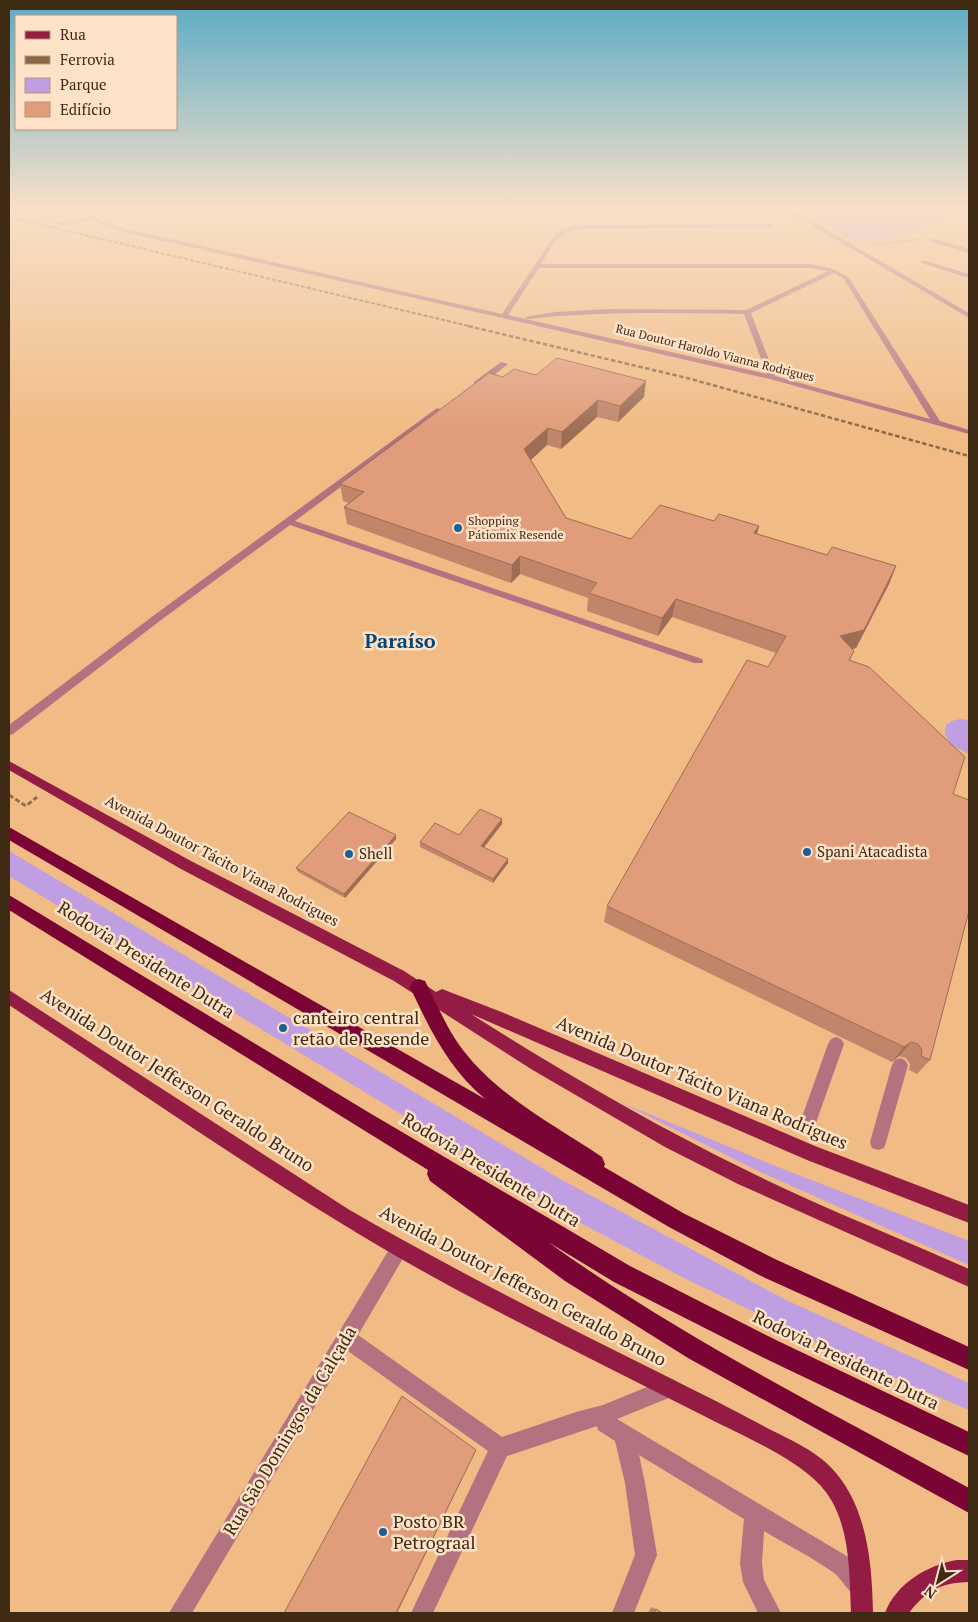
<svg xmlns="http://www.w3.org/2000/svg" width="978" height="1622" viewBox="0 0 978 1622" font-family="'PT Serif',serif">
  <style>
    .green { fill: #bf9ee2 }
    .water { fill: #2b9d93 }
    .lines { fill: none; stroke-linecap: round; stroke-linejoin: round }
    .path-far1 { stroke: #946f4a; stroke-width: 1; stroke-dasharray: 2.5 1; stroke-linecap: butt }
    .path { stroke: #946f4a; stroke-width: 3; stroke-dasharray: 5 2.5; stroke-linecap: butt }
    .minor { fill: #b2727f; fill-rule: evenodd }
    .major { fill: #941c44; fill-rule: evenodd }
    .highway { fill: #7a0434; fill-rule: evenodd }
    .rail-far1 { stroke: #8c6945; stroke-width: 2; stroke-dasharray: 4 2; stroke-linecap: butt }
    .rail { stroke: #8c6945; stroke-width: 2.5; stroke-dasharray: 4.5 2.5; stroke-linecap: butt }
    .wall { fill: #c1866a }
    .shaded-wall { fill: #9d6d56 }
    .building { fill: #e09c7b; stroke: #9d6d56 }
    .poi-dot { fill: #1c6095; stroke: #fde2c7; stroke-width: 2 }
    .labels { text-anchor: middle; stroke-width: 5; stroke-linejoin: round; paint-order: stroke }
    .far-street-label { font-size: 12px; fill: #3f2a14; stroke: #fde2c7 }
    .far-poi-label { font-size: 12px; fill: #3f2a14; stroke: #fde2c7; text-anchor: start }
    .poi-label { font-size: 15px; fill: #3f2a14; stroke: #fde2c7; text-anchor: start }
    .street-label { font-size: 15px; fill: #3f2a14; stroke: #fde2c7 }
    .near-street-label { font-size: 18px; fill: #3f2a14; stroke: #fde2c7 }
    .near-poi-label { font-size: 18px; fill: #3f2a14; stroke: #fde2c7; text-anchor: start }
    .district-label { font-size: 20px; font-weight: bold; fill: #024776; stroke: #fde2c7 }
  </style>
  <rect width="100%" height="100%" fill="#f0bb85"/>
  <path class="green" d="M 797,206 L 969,206 L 969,208 L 964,206 L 900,236 L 855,242 Z
    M 960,719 L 969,720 L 969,754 L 952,745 L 945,735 L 946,725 L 952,721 Z
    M 9,851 L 562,1180 L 786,1300 L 969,1383 L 969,1410 L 855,1361 L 684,1278 L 577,1221 L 9,876 Z
    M 620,1102 L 788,1171 L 969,1241 L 969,1265 L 758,1171 Z"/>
  <path class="water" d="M 372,206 L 779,206 L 736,213 L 705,214 L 439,212 Z"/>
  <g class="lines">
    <path class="path-far1" d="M 875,245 L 921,239"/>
    <path class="path" d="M 9,795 L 26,806 L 37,797"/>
    <path class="minor" d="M 76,206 L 82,206 L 100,220 L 122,228 L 502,314 L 556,233 L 562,229 L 580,225 L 774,224 L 772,227 L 580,229 C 555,233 554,244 541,264 L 812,264 L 836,270 L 849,278 L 940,421 L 969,430 L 969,434 L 770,379 L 120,231 L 93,220 L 54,227 L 56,223 L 89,217 ZM 539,268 L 812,268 L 828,271 L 746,310 L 610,309 L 555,312 L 525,317 L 528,319 C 600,311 672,313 744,314 L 767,374 L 508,315 ZM 834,273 L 844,279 L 930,419 L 775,376 L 751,313 Z
      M 779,206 L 786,206 L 969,313 L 969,318 Z
      M 931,238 L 969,249 L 969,253 L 929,241 Z
      M 923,260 L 969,274 L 969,278 L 921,263 Z
      M 501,362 L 508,364 L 480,386 L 474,386 L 474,382 Z
      M 437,408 L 444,410 L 295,521 L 702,659 L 703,661 L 702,663 L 694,663 L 290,525 L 161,620 L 13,734 L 9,735 L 9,725 L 153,616 Z
      M 836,1037 L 841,1039 L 844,1044 L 818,1117 L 816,1123 L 810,1125 L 804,1123 L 802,1117 L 828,1044 L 831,1039 Z
      M 900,1058 L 905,1060 L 908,1065 L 886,1142 L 884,1148 L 878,1150 L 872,1148 L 870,1142 L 892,1065 L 895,1060 Z
      M 399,1240 L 405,1243 L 408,1249 L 405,1255 L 358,1335 L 502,1437 L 576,1412 L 603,1405 L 669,1378 L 676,1381 L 679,1388 L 676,1395 L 617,1419 L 850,1558 C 858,1567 864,1575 869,1586 L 866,1594 L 858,1597 C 847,1592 844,1581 834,1573 C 812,1557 787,1545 764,1531 L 762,1563 L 764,1580 L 781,1613 L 758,1613 L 743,1582 L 740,1563 L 744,1519 L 639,1455 L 645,1483 L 657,1555 L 634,1613 L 612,1613 L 635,1555 L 625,1483 L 615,1441 L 598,1430 L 597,1426 L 507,1456 L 433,1613 L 411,1613 L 488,1451 L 348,1351 L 192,1613 L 169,1613 L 393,1243 Z"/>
    <path class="major" d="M 9,761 L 191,861 L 404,971 L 436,992 L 442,989 L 504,1013 L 815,1146 L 969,1205 L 969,1223 L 807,1160 L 471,1014 C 561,1071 652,1124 748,1171 C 820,1207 896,1236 969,1269 L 969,1287 L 738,1184 L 665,1147 L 531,1069 L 394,981 L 181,869 L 9,770 Z
      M 9,990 L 348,1209 C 452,1269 559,1323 666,1376 C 700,1393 734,1410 767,1428 C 791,1440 819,1452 836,1473 C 868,1511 872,1566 873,1613 L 851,1613 C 849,1568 851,1514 816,1481 C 789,1455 741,1435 708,1418 C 624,1375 540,1334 457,1290 C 301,1206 156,1102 9,1005 Z
      M 957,1560 L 969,1560 L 969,1582 C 940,1583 927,1590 909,1613 L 885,1613 C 896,1584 927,1565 957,1560 Z"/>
    <path class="highway" d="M 9,827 L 485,1099 C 449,1069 429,1028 410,987 L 413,981 L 419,979 L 425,981 C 438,1006 449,1034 467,1055 C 503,1099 556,1126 602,1157 L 605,1164 L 604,1167 L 683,1213 L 777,1260 L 969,1347 L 969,1370 L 761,1276 L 669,1227 L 9,840 Z
      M 9,895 L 368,1112 L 630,1266 L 778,1341 L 969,1432 L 969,1456 L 762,1357 L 614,1282 L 548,1242 C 680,1337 827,1410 969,1488 L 969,1513 L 688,1358 L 565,1281 L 430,1181 L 427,1174 L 428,1170 L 9,910 Z"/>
    <path class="rail-far1" d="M 9,217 L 473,327"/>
    <path class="rail" d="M 468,326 L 687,378 L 969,456"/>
  </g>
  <path class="wall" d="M 536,375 L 644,397 L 618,422 L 597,417 L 561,449 L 547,445 L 531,460 L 566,518 L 631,539 L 714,521 L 759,526 L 757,534 L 827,555 L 896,566 L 889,584 L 856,648 L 852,649 L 854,651 L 850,660 L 953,794 L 930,1060 L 917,1074 L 909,1070 L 910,1064 L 906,1058 L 899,1056 L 892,1062 L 604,922 L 607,906 L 768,667 L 776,653 L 672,617 L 658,636 L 587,611 L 588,598 L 520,574 L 511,583 L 347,524 L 344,507 L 349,503 L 343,501 L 340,484 L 503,377 Z
    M 502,819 L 502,824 L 484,847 L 508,863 L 493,883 L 420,847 L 420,842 L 459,835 Z
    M 396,839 L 345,898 L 298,872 L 296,868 Z
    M 651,1607 L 656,1609 L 662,1613 L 648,1613 Z"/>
  <path class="shaded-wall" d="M 646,381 L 644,397 L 618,422 L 620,406 Z
    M 598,400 L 597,417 L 561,449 L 562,432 Z
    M 548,428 L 547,445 L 524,466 L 524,449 Z
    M 759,526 L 754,544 L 754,533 Z
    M 520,556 L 520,574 L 511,583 L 512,565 Z
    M 896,566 L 889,584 L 856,648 L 833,654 L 840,636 Z
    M 676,599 L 672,617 L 658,636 L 662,618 Z
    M 502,819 L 502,824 L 481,851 L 481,846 Z
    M 396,835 L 396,839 L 345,898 L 344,894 Z
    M 508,859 L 508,863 L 493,883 L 493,879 Z
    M 911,1042 L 899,1056 L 892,1062 L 904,1047 Z
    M 476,1450 L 397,1613 L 396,1613 Z"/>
  <path class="building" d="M 557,358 L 646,381 L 620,406 L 598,400 L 562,432 L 548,428 L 524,449 L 566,518 L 631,539 L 660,505 L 714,521 L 719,514 L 759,526 L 754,533 L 827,555 L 832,547 L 896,566 L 864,630 L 840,636 L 854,651 L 849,660 L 869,667 L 965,757 L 953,794 L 969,800 L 969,911 L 930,1060 L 921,1056 L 922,1050 L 918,1044 L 911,1042 L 904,1047 L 607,906 L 747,660 L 768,667 L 786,636 L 676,599 L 662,618 L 589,593 L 597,583 L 520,556 L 512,565 L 344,507 L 364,492 L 340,484 L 489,373 L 503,377 L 514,369 L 536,375 Z
    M 480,809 L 502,819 L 481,846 L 508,859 L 493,879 L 420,842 L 435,823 L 459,835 Z
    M 349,812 L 396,835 L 344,894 L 296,868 Z
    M 402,1396 L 476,1450 L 396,1613 L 284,1613 Z
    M 656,1609 L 662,1613 L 654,1613 Z"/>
  <linearGradient id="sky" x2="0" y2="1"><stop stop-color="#5cabc6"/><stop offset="0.48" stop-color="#f8e0c8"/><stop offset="1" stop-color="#f8e0c8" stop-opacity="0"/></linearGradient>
  <rect width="978" height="433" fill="url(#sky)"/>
  <g class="poi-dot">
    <circle cx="458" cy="528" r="5"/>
    <circle cx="807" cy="852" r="5"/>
    <circle cx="349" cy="854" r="5"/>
    <circle cx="283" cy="1028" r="5"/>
    <circle cx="383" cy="1532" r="5"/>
  </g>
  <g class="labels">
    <g class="far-street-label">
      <text transform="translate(715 353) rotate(14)" y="4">Rua Doutor Haroldo Vianna Rodrigues</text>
    </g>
    <g class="far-poi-label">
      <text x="468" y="525">Shopping<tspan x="468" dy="14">Pátiomix Resende</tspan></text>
    </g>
    <g class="poi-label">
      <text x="817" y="857">Spani Atacadista</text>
      <text x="359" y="859">Shell</text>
    </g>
    <g class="street-label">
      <text transform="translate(222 861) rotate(28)" y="5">Avenida Doutor Tácito Viana Rodrigues</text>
    </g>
    <g class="near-street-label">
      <text transform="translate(146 960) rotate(32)" y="6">Rodovia Presidente Dutra</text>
      <text transform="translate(177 1080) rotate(33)" y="6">Avenida Doutor Jefferson Geraldo Bruno</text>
      <text transform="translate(702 1083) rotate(23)" y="6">Avenida Doutor Tácito Viana Rodrigues</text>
      <text transform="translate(491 1170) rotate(31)" y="6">Rodovia Presidente Dutra</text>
      <text transform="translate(523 1286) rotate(28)" y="6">Avenida Doutor Jefferson Geraldo Bruno</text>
      <text transform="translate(846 1360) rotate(26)" y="6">Rodovia Presidente Dutra</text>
      <text transform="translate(290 1431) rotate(-59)" y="6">Rua São Domingos da Calçada</text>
    </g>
    <g class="near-poi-label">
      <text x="293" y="1024">canteiro central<tspan x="293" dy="21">retão de Resende</tspan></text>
      <text x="393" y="1528">Posto BR<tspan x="393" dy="21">Petrograal</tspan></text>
    </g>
    <g class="district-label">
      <text x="400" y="648">Paraíso</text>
    </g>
  </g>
  <rect width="978" height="1622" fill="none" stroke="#3f2a14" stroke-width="20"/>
  <rect x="15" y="15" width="162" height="115" fill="#fde2c7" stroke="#b1987f"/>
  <rect x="25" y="31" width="25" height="8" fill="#941c44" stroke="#b1987f"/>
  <text x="60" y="40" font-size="15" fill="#3f2a14">Rua</text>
  <rect x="25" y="56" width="25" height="8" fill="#8c6945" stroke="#b1987f"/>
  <text x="60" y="65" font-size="15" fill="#3f2a14">Ferrovia</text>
  <rect x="25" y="78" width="25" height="15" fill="#bf9ee2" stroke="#b1987f"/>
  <text x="60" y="90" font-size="15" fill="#3f2a14">Parque</text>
  <rect x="25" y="102" width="25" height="15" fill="#e09c7b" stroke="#b1987f"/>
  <text x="60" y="115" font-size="15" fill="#3f2a14">Edifício</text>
  <g transform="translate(938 1582) rotate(216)" stroke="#fde2c7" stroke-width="4" paint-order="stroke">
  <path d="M0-4L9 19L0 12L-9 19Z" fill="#3f2a14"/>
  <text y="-8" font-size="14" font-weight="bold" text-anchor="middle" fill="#3f2a14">N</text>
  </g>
</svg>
